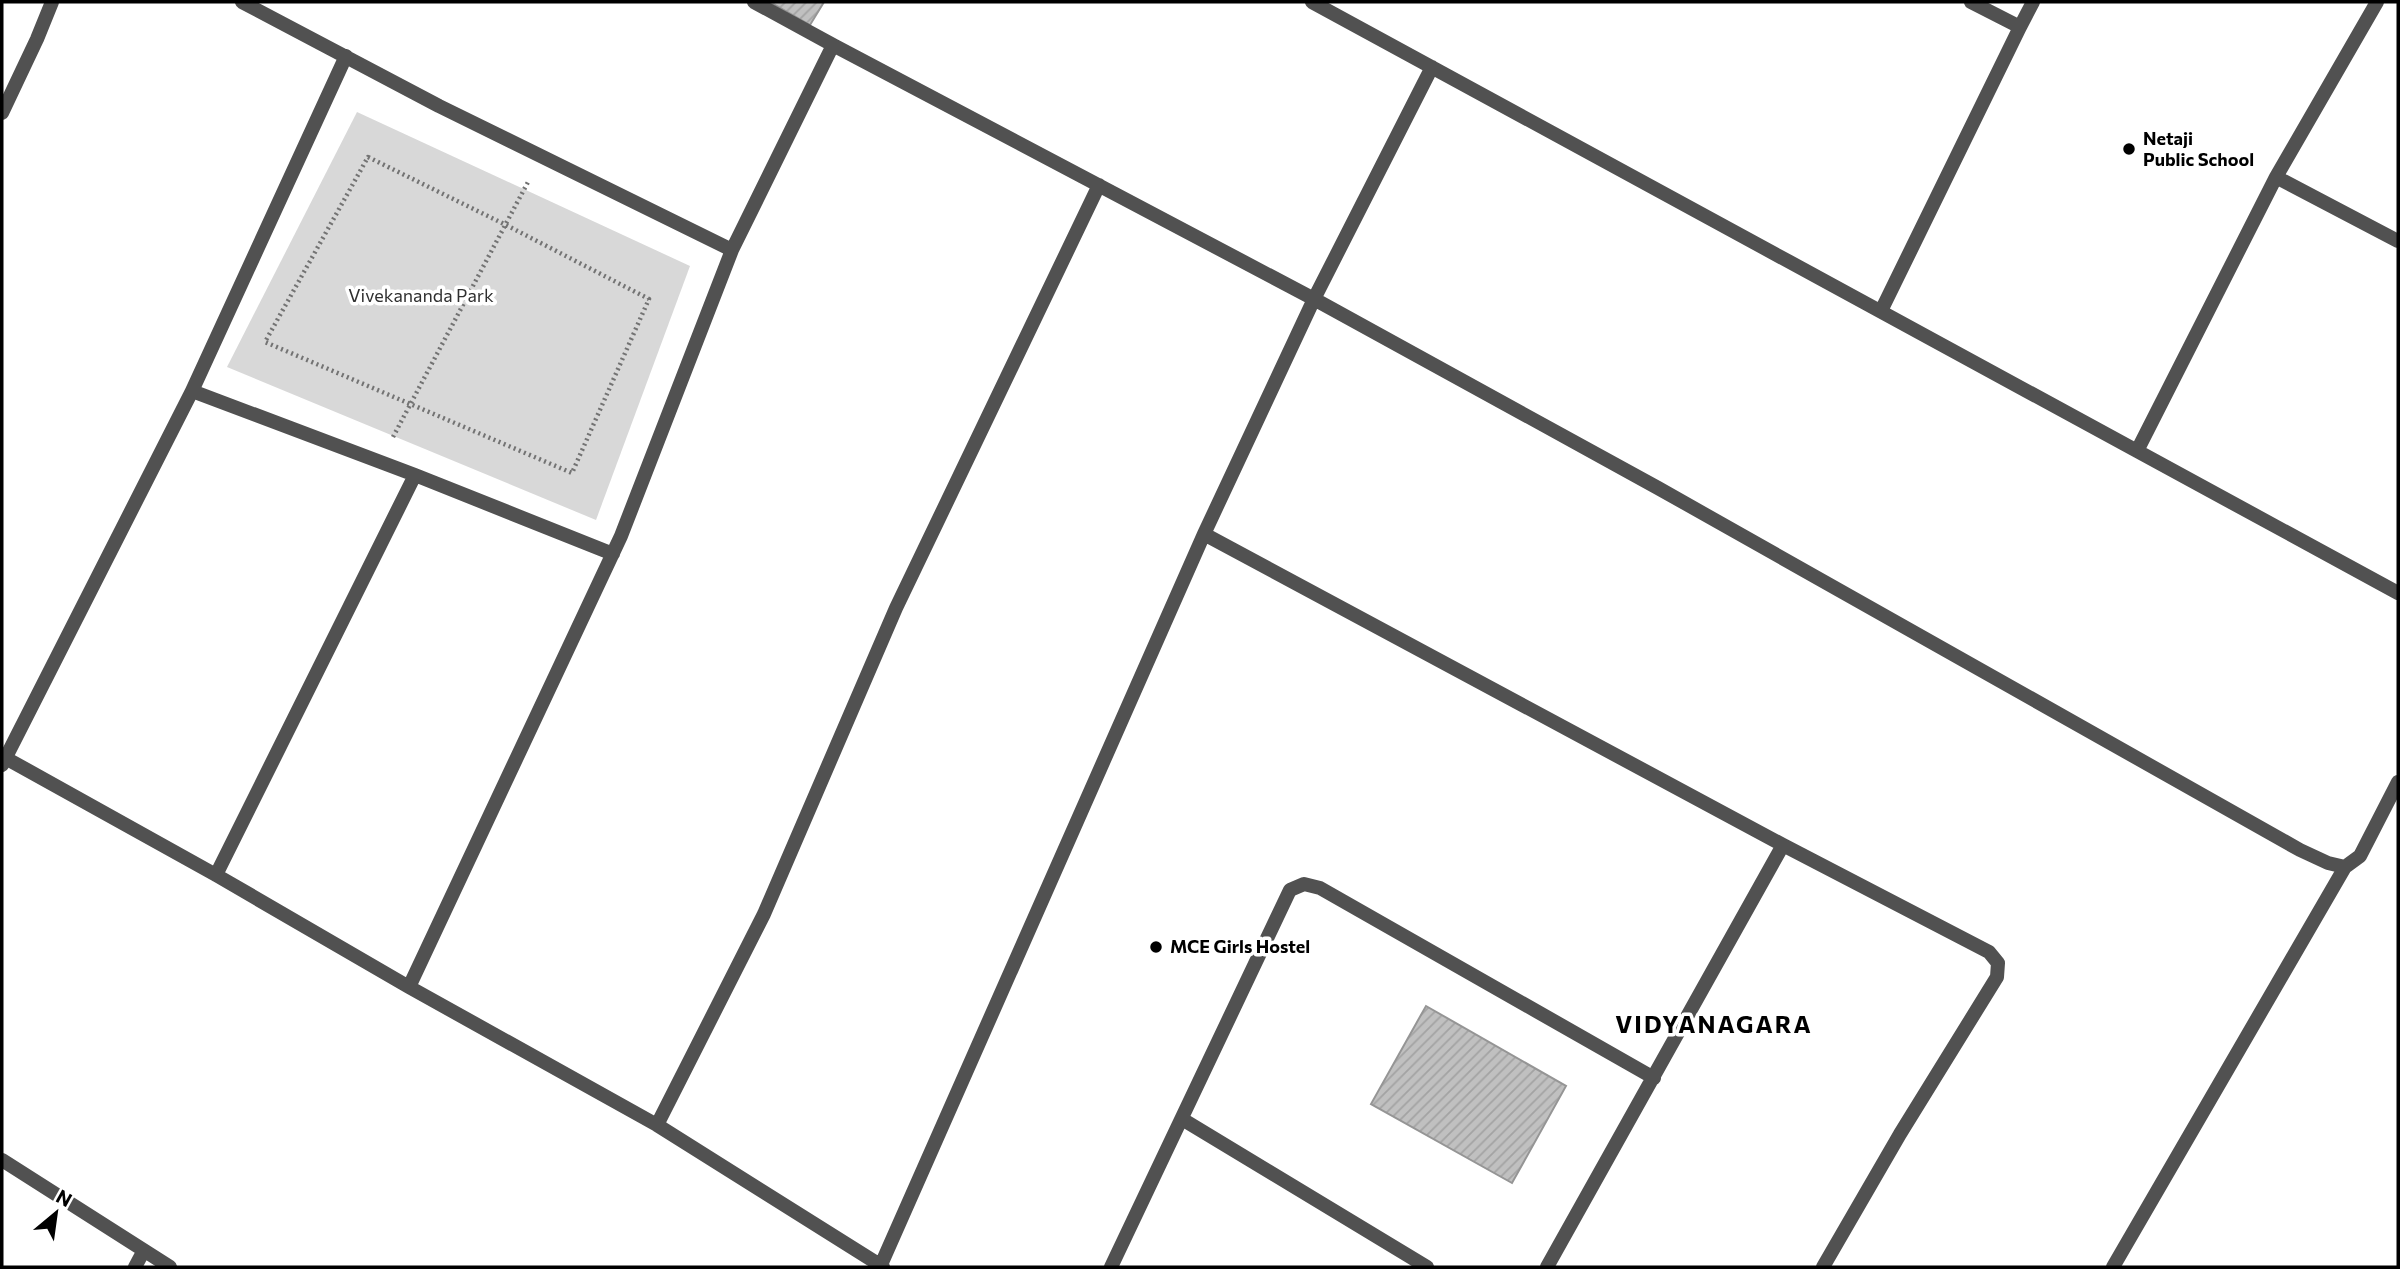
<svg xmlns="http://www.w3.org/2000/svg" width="2400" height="1269" viewBox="0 0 2400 1269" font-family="Commissioner,sans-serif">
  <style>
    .green { fill: #d8d8d8 }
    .building { fill: url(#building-hatch); stroke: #959595; stroke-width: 2 }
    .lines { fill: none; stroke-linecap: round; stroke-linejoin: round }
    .path { stroke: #737373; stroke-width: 4.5; stroke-dasharray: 2 3.5; stroke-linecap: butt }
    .minor { stroke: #515151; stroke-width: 14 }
    .poi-dot { fill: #000; stroke: #fff; stroke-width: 2.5 }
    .labels { text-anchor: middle; stroke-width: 7; stroke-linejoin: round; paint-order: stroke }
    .poi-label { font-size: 18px; font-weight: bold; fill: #000; stroke: #fff; text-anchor: start }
    .park-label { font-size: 18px; fill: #2f2f2f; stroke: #fff }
    .district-label { font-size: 24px; font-weight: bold; letter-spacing: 2px; fill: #000; stroke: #fff }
  </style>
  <defs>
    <pattern id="building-hatch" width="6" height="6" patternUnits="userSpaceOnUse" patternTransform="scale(1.75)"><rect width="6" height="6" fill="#c0c0c0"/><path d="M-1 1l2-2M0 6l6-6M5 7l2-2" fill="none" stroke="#a3a3a3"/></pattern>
  </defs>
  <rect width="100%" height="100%" fill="#fff"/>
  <path class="green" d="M 357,112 L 690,266 L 596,520 L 227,367 Z"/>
  <path class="building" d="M 770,2 L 824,2 L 810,25 Z
    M 1426,1006 L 1566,1086 L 1512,1183 L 1371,1104 Z"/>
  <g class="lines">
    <path class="path" d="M 368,157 L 506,225 L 649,299 L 572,473 L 265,342 Z
      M 393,437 L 528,182"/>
    <path class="minor" d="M 242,2 L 439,106 L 732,250 L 833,45 L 1314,299 L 1204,534 L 880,1267
      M 754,2 L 833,45
      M 1312,2 L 2398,593
      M 2377,2 L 2276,177 L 2398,241
      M 2020,27 L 2033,2
      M 1432,67 L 1314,299 L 1658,488 L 2300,850 L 2328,863 L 2345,867 L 2360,856 L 2398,782
      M 2,113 L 37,39 L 52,2
      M 1881,311 L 2020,27 L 1971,2
      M 192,391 L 346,56
      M 2137,451 L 2276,177
      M 1204,534 L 1783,845 L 1989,952 L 1998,963 L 1997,977 L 1900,1134 L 1823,1267
      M 2,756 L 216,875 L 409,987 L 657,1125 L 883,1267
      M 2,765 L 192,391 L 415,475 L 613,554
      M 216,875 L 415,475
      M 409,987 L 621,536 L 732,250
      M 1182,1119 L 1427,1267
      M 657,1125 L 764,914 L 896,608 L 1099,185
      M 2,1160 L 170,1267
      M 135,1267 L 143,1252
      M 1111,1267 L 1290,890 L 1304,884 L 1320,888 L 1654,1078
      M 1547,1267 L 1783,845
      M 2113,1267 L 2345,867"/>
  </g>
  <g class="poi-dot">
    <circle cx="2129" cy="149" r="7"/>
    <circle cx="1156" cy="947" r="7"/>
  </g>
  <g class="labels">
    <g class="poi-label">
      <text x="2143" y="145">Netaji<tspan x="2143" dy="21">Public School</tspan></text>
      <text x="1170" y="953">MCE Girls Hostel</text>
    </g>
    <g class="park-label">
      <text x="421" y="302">Vivekananda Park</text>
    </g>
    <g class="district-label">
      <text x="1714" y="1033">VIDYANAGARA</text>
    </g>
  </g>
  <rect width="2400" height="1269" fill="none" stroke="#000000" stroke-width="7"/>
  <g transform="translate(56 1213) rotate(29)" stroke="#ffffff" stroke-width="5" paint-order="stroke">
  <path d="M0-5L12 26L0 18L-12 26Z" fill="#000000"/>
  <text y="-10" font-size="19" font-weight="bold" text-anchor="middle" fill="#000000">N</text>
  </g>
</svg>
